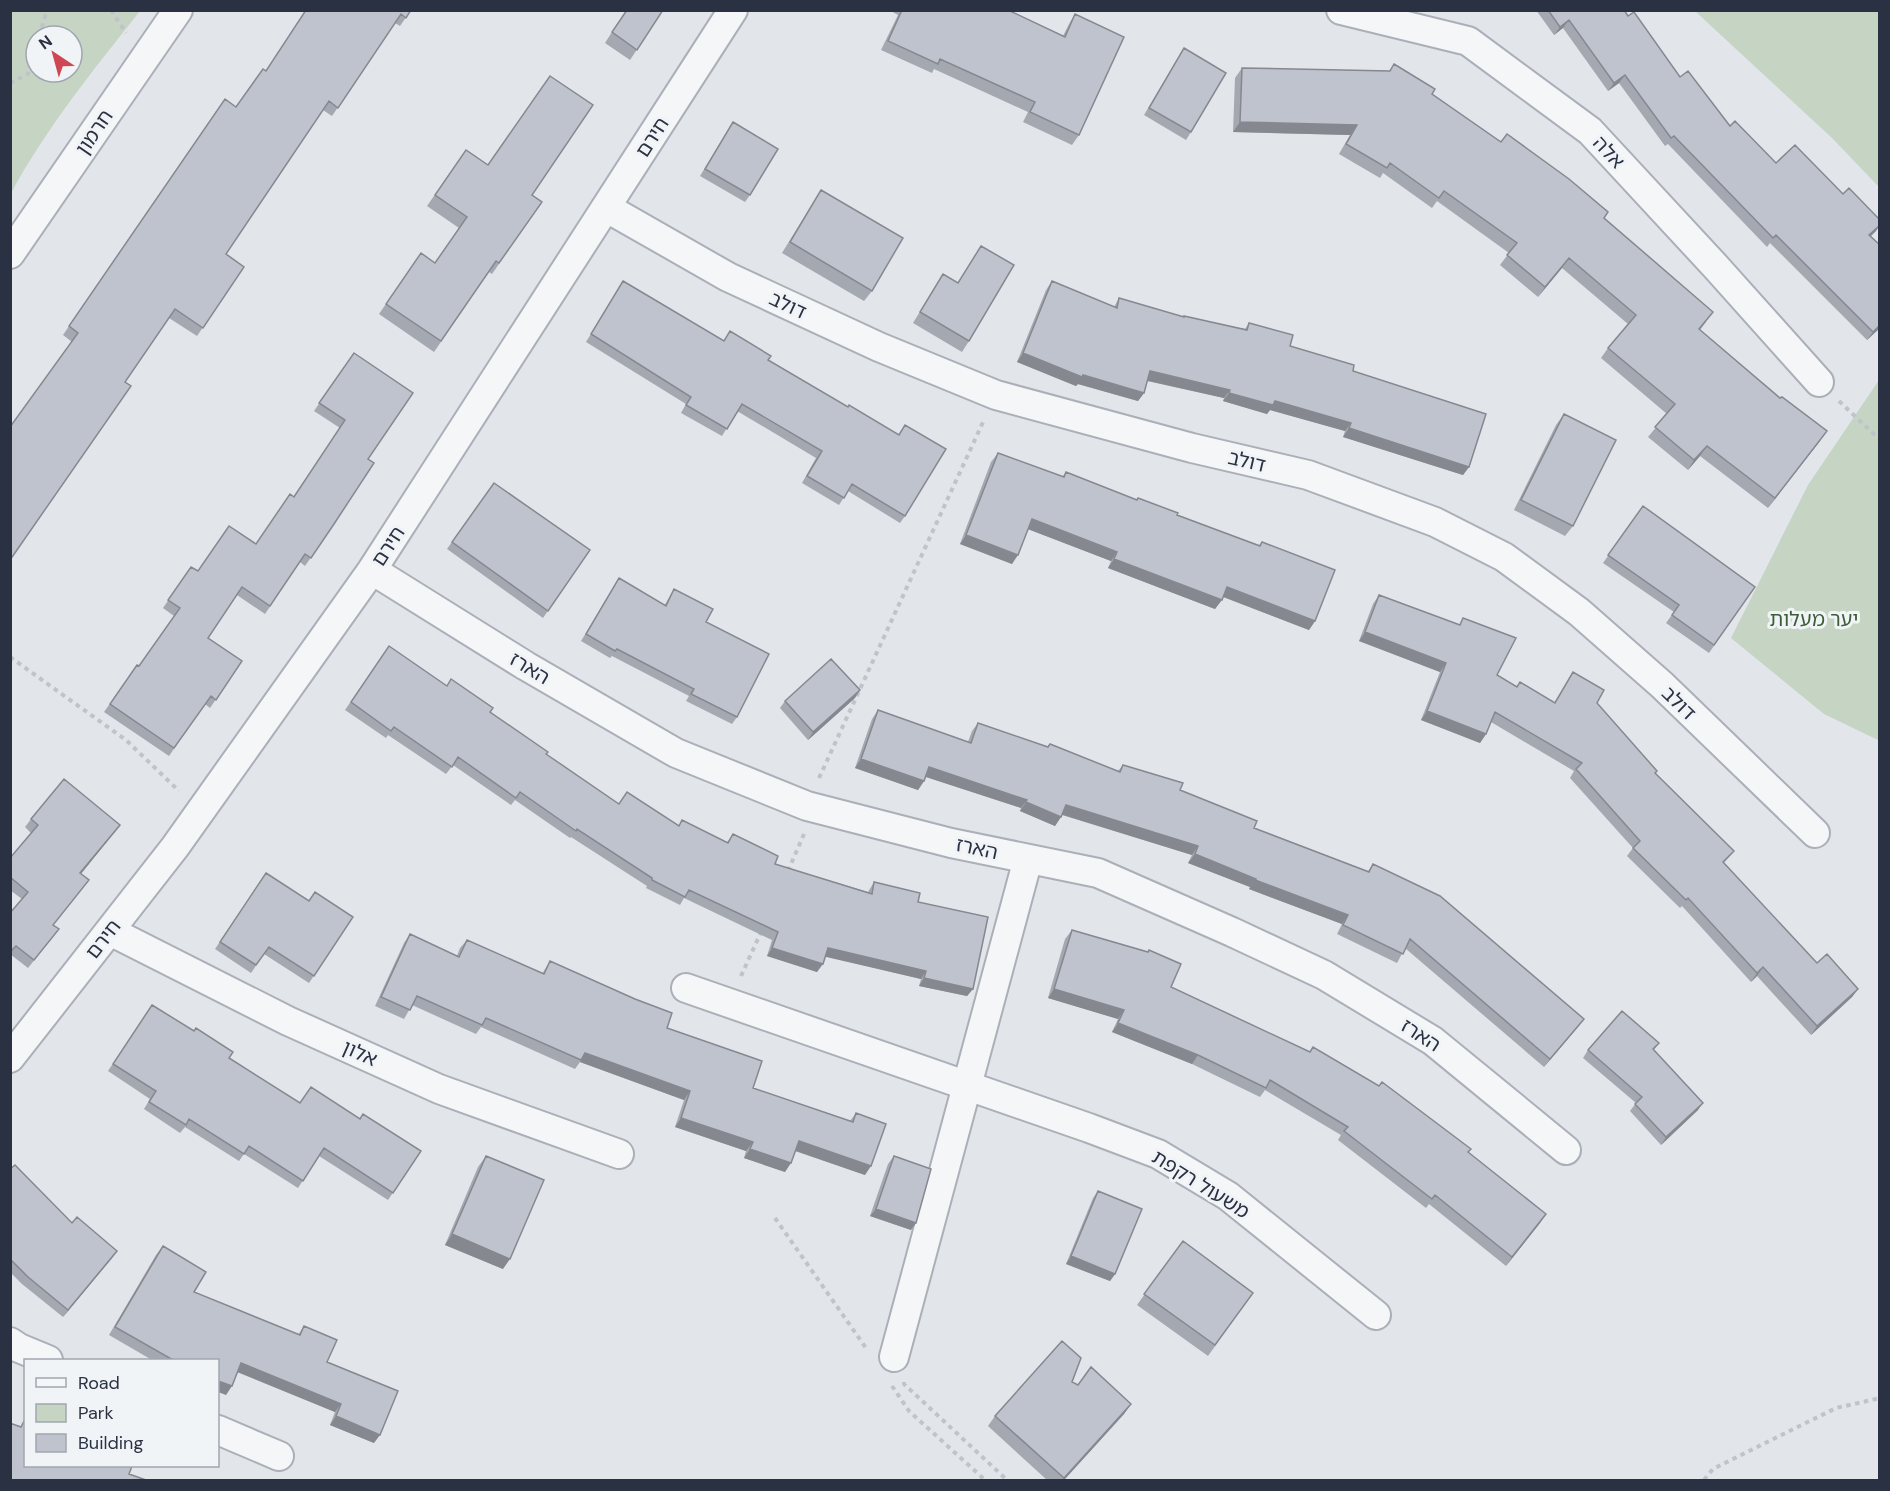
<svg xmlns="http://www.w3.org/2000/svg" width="1890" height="1491" viewBox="0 0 1890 1491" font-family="'DM Sans','Noto Sans Hebrew',sans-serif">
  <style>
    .green { fill: #c6d4c3; fill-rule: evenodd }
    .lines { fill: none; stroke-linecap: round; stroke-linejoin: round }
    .minor-casing { stroke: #abafb8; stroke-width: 32 }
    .path { stroke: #c0c3c9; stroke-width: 4; stroke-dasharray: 4.5 4.5; stroke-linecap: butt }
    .minor { stroke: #f5f6f8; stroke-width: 28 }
    .wall { fill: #a4a8b0 }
    .shaded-wall { fill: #868890 }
    .building { fill: #bfc3cd; stroke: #868890; stroke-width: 1.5 }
    .labels { text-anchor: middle; stroke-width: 6; stroke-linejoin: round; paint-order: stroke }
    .street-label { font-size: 20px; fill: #2a3142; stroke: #f1f4f7 }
    .park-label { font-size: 20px; fill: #3c5e37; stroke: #f1f4f7 }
  </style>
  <rect width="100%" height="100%" fill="#e2e5ea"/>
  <path class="green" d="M 11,10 L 140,11 C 94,69 47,127 11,193 ZM 36,36 L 72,36 L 72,72 L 36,72 Z
    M 1695,11 L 1879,11 L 1879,187 L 1832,138 Z
    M 1879,380 L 1880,738 L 1878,740 L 1824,714 L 1731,638 L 1808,485 Z"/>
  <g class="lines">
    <defs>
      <path id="minor" d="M 1341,10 L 1468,41 L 1590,131 L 1716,267 L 1819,382
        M 607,208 L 728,277 L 879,347 L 996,395 L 1192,448 L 1308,475 L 1435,522 L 1504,557 L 1579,612 L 1662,685 L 1815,833
        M 10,254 L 178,10
        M 372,570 L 526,666 L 676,753 L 807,806 L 951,843 L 1098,873 L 1232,932 L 1324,975 L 1433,1041 L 1566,1150
        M 110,931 L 288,1021 L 439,1089 L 619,1154
        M 686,988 L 1089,1128 L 1158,1154 L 1228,1196 L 1376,1315
        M 10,1058 L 175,847 L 372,570 L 733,10
        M 10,1342 L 19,1348 L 48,1360
        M 894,1357 L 1028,859
        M 218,1430 L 279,1456"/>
    </defs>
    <use href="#minor" class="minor-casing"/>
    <path class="path" d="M 111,10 L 126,33
      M 39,36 L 47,10
      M 10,83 L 28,74 L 36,46
      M 1839,401 L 1880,440
      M 10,657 L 126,740 L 179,791
      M 819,778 L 984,420
      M 788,871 L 804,834
      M 741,976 L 762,930
      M 775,1218 L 866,1348
      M 904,1382 L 904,1384 L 1007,1480
      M 892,1386 L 909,1411 L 985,1480
      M 1704,1480 L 1713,1469 L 1836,1408 L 1880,1398"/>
    <use href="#minor" class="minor"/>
  </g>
  <path class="wall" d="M 411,10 L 400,26 L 395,23 L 332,116 L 323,110 L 226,254 L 244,267 L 197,336 L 169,318 L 125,382 L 63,335 L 225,99 L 236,107 L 265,70 Z
    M 626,10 L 663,10 L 630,60 L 605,43 Z
    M 889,10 L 1008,10 L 1063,36 L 1069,24 L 1075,14 L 1079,135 L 1072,145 L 1023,122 L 1028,112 L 934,69 L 932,73 L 881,50 L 898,15 Z
    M 1536,10 L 1624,10 L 1680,77 L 1730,126 L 1776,163 L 1876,231 L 1871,236 L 1880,245 L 1880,328 L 1867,340 L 1770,243 L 1767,247 L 1668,144 L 1665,146 L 1619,83 L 1608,91 L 1563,28 L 1554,35 Z
    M 1184,48 L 1191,132 L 1186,140 L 1144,115 Z
    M 1394,64 L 1432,94 L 1501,142 L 1608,212 L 1604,218 L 1706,322 L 1700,330 L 1820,441 L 1768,508 L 1700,456 L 1688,470 L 1648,437 L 1667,414 L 1601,358 L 1608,348 L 1628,324 L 1562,268 L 1538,297 L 1500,265 L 1509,253 L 1437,201 L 1432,208 L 1383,173 L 1380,178 L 1339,154 L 1350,135 L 1233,132 L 1235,78 L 1242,68 L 1389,71 Z
    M 733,122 L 750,195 L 745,202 L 700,176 Z
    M 466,150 L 542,202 L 492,274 L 489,272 L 434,352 L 379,314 L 421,253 L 435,263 L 459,228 L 427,206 Z
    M 821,190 L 872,291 L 864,301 L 782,253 L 814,201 Z
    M 981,246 L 969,341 L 962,352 L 913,323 L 943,274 L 958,283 Z
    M 623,281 L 724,341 L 730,331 L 768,360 L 848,407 L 898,435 L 905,425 L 905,516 L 900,523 L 848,491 L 839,505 L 802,483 L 816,458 L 737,411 L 722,436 L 681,413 L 686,404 L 586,342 Z
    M 1052,281 L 1114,307 L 1119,298 L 1183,317 L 1245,329 L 1249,323 L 1290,346 L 1353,371 L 1469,467 L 1463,475 L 1343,437 L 1345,431 L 1270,410 L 1267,414 L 1223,401 L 1224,398 L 1147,381 L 1144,393 L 1138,401 L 1078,384 L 1076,386 L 1017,362 L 1046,290 Z
    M 354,353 L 368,459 L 334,524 L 305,566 L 300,562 L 265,614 L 237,595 L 208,638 L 242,661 L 210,708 L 205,704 L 169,756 L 104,712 L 137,665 L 139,666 L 174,616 L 163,608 L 191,567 L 198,571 L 256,544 L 293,497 L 340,428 L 314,411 Z
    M 1564,414 L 1573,526 L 1565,536 L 1514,510 L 1556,425 Z
    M 998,453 L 1062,477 L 1066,472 L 1136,500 L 1138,498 L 1177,515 L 1259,545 L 1262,542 L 1315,621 L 1309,630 L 1223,597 L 1215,609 L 1108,568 L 1111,561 L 1028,529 L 1012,564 L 960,544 L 991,462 Z
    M 494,483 L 590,550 L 543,618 L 447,549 Z
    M 1643,506 L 1755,587 L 1709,653 L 1666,623 L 1674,612 L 1603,563 Z
    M 619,578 L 664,606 L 674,589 L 706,622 L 737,717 L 732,724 L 686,701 L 689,696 L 612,656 L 610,658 L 581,641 Z
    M 1379,595 L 1459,625 L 1463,618 L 1497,675 L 1517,687 L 1554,703 L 1573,672 L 1597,703 L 1657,771 L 1655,774 L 1734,851 L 1724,863 L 1817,963 L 1858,989 L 1852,997 L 1811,1035 L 1757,976 L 1751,982 L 1682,906 L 1680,908 L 1627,856 L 1633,848 L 1570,778 L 1574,771 L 1491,722 L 1486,734 L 1480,743 L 1421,720 L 1440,672 L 1359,641 L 1373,604 Z
    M 389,646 L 447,686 L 490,712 L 546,754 L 619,804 L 679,826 L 682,820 L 727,842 L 733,834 L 775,864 L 868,892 L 874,882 L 918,902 L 973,989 L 967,996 L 919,986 L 921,979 L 825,956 L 817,972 L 767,956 L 772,940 L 684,898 L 680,905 L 646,888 L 647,886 L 571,837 L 570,838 L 515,800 L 511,805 L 453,765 L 446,774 L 388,735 L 386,738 L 345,710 Z
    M 855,698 L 808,740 L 780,708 L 785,701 Z
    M 878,710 L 968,742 L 972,731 L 978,723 L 1047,747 L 1050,744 L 1118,771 L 1123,765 L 1180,790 L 1254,828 L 1368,871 L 1373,864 L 1584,1019 L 1577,1028 L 1544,1067 L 1405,948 L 1397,963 L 1337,934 L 1342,924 L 1249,889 L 1250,887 L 1188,863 L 1192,855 L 1062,815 L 1055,826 L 1020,811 L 1021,808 L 926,777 L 924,781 L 918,790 L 855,768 L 872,719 Z
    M 31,819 L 120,825 L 81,874 L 89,880 L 53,925 L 53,937 L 28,968 L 10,954 L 10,913 L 22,899 L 10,890 L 10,858 L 31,833 L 25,827 Z
    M 266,873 L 309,901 L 353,917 L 309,983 L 264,954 L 251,973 L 215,949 Z
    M 1072,930 L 1171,987 L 1468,1152 L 1540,1223 L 1506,1266 L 1429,1204 L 1426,1208 L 1338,1140 L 1341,1135 L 1265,1090 L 1260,1097 L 1192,1064 L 1112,1032 L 1118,1019 L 1048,998 L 1065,939 Z
    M 410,934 L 457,956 L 460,948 L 467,940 L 542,974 L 550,961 L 667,1028 L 753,1088 L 850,1121 L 856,1113 L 865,1175 L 795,1151 L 785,1172 L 744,1158 L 746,1151 L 675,1127 L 684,1100 L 580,1062 L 575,1069 L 481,1027 L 476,1034 L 412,1005 L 404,1019 L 375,1006 L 404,943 Z
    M 152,1005 L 229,1058 L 300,1103 L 360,1119 L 421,1151 L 388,1200 L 319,1156 L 298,1188 L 244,1154 L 239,1161 L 185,1127 L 180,1133 L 144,1109 L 150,1099 L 108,1071 Z
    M 1659,1043 L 1654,1050 L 1698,1110 L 1661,1145 L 1630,1111 L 1636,1103 L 1583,1058 L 1588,1050 Z
    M 486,1156 L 503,1269 L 445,1245 L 478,1167 Z
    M 894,1156 L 911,1230 L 870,1216 L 888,1164 Z
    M 10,1169 L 112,1258 L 63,1317 L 22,1284 L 10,1272 Z
    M 1098,1191 L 1115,1274 L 1110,1281 L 1066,1264 L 1093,1198 Z
    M 1183,1241 L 1253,1293 L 1208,1356 L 1137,1305 Z
    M 163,1246 L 194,1292 L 298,1335 L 304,1326 L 327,1362 L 374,1443 L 330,1425 L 335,1412 L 237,1372 L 226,1395 L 218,1360 L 152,1360 L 109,1335 L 156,1255 Z
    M 1072,1382 L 1078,1385 L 1131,1404 L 1124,1414 L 1064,1480 L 1047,1480 L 988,1426 L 995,1416 Z"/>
  <path class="shaded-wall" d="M 1569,20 L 1563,28 L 1554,35 L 1560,27 Z
    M 1625,75 L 1619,83 L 1608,91 L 1614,83 Z
    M 1240,122 L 1357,125 L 1350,135 L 1233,132 Z
    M 1880,225 L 1876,231 L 1863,243 L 1869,235 Z
    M 1569,258 L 1562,268 L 1538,297 L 1545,287 Z
    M 1880,325 L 1880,328 L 1867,340 L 1873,332 Z
    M 1023,353 L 1083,375 L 1144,393 L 1138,401 L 1078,384 L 1076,386 L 1017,362 Z
    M 1150,371 L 1230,390 L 1224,398 L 1144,380 Z
    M 1229,393 L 1275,401 L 1351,423 L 1345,431 L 1270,410 L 1267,414 L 1223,401 Z
    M 1349,428 L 1469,467 L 1463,475 L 1343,437 Z
    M 1827,431 L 1820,441 L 1768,508 L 1775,498 Z
    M 1707,446 L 1700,456 L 1688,470 L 1694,460 Z
    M 1032,519 L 1117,552 L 1111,561 L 1025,528 Z
    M 966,535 L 1018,555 L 1012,564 L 960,544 Z
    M 1114,559 L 1222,600 L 1215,609 L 1108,568 Z
    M 1227,587 L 1315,621 L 1309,630 L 1221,596 Z
    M 1365,632 L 1446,663 L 1440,672 L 1359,641 Z
    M 860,690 L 855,698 L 808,740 L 813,732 Z
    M 1427,711 L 1486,734 L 1480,743 L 1421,720 Z
    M 861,759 L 924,781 L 918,790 L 855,768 Z
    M 929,767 L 1027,800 L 1021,808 L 923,776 Z
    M 1026,802 L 1061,817 L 1055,826 L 1020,811 Z
    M 1066,805 L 1198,846 L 1192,855 L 1060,814 Z
    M 120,825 L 114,833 L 75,881 L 80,873 Z
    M 1195,854 L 1256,879 L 1250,887 L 1188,863 Z
    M 1255,880 L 1348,915 L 1342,924 L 1249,889 Z
    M 772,948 L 823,964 L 817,972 L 767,956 Z
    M 828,948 L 926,971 L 921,979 L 822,956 Z
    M 1763,967 L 1757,976 L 1751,982 L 1757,973 Z
    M 924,978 L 973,989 L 967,996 L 919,986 Z
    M 1054,989 L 1124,1010 L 1118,1019 L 1048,998 Z
    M 1858,989 L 1852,997 L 1811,1035 L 1817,1026 Z
    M 1584,1019 L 1577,1028 L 1544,1067 L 1550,1059 Z
    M 1118,1023 L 1198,1055 L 1192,1064 L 1112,1032 Z
    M 585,1053 L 690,1091 L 684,1100 L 580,1062 Z
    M 1703,1103 L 1698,1110 L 1661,1145 L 1666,1137 Z
    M 681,1118 L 753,1142 L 746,1151 L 675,1127 Z
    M 799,1141 L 871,1166 L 865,1175 L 793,1150 Z
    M 750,1149 L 791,1163 L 785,1172 L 744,1158 Z
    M 876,1209 L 916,1223 L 911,1230 L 870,1216 Z
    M 1546,1214 L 1540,1223 L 1506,1266 L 1512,1257 Z
    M 452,1234 L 510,1259 L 503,1269 L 445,1245 Z
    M 117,1251 L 112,1258 L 63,1317 L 68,1310 Z
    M 1071,1256 L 1115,1274 L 1110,1281 L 1066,1264 Z
    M 241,1363 L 341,1404 L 335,1412 L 235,1371 Z
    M 218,1381 L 232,1386 L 226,1395 L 218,1392 Z
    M 1131,1404 L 1124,1414 L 1064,1480 L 1062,1480 Z
    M 336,1416 L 380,1435 L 374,1443 L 330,1425 Z"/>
  <path class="building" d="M 306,10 L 411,10 L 406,18 L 401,14 L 338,108 L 329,101 L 226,254 L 244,267 L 203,328 L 175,309 L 125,382 L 131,386 L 10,560 L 10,427 L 78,333 L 69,326 L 225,99 L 236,107 L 263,69 L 266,71 Z
    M 627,10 L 663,10 L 637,50 L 612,32 Z
    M 902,10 L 1008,10 L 1065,37 L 1075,14 L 1124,37 L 1079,135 L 1030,112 L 1035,102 L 940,59 L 938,64 L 888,41 Z
    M 1548,10 L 1624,10 L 1628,16 L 1634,12 L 1680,77 L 1688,71 L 1730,126 L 1735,121 L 1776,163 L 1795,145 L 1843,194 L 1849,188 L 1880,220 L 1880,225 L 1869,235 L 1880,245 L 1880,325 L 1873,332 L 1776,235 L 1773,238 L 1674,136 L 1671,138 L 1625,75 L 1614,83 L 1569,20 L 1560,27 Z
    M 1184,48 L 1226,73 L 1191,132 L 1149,108 Z
    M 1394,64 L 1435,89 L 1432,94 L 1501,142 L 1507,134 L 1569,179 L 1608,212 L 1604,218 L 1713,312 L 1699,329 L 1780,398 L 1782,397 L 1827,431 L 1775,498 L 1707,446 L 1694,460 L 1655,427 L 1675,404 L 1608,348 L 1636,315 L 1569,258 L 1545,287 L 1507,255 L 1517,243 L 1444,191 L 1439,198 L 1390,163 L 1387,168 L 1346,144 L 1357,125 L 1240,122 L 1242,68 L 1390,71 Z
    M 550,76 L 593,105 L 532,195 L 542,202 L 499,263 L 496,261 L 441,341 L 386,304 L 421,253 L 435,263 L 467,217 L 435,195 L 466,150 L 488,165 Z
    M 733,122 L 778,149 L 750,195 L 705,169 Z
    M 821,190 L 903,238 L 872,291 L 790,242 Z
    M 981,246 L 1014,265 L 969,341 L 920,312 L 943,274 L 958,283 Z
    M 623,281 L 724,341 L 730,331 L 771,356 L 768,360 L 848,407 L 849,405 L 899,435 L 905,425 L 946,449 L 905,516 L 852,484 L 844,498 L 807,476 L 822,451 L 742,404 L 727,429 L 686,405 L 691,397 L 591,334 Z
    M 1052,281 L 1117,308 L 1119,298 L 1184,317 L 1184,316 L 1247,330 L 1249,323 L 1293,335 L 1290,346 L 1354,365 L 1353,371 L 1486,414 L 1469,467 L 1349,428 L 1351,423 L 1275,401 L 1273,405 L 1229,393 L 1230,390 L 1150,371 L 1144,393 L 1083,375 L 1082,377 L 1023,353 Z
    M 354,353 L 413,393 L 368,459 L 374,463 L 334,524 L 311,558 L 305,554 L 270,606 L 242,587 L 208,638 L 242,661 L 216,700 L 211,696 L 174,748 L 110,704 L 137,665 L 139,666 L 180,608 L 168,600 L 191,567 L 198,571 L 229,526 L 256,544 L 290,494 L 294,497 L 345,420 L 319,403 Z
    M 1564,414 L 1616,440 L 1573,526 L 1521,500 Z
    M 998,453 L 1064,477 L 1066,472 L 1137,500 L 1138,498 L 1178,513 L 1177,515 L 1260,546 L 1262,542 L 1335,570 L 1315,621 L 1227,587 L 1222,600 L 1114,559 L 1117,552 L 1032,519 L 1018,555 L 966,535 Z
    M 494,483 L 590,550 L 548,611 L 452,542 Z
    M 1643,506 L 1755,587 L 1714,645 L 1672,615 L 1679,605 L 1608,555 Z
    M 619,578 L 666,606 L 674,589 L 713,609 L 706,622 L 769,654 L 737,717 L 691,694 L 694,689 L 617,649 L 615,651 L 586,634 Z
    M 1379,595 L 1460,625 L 1463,618 L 1516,638 L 1497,675 L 1517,687 L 1520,682 L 1555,703 L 1573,672 L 1604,690 L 1597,703 L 1657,771 L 1655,773 L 1734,851 L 1723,862 L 1817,963 L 1827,954 L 1858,989 L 1817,1026 L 1763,967 L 1757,973 L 1688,898 L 1686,900 L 1633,848 L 1640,841 L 1576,769 L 1582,763 L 1495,712 L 1486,734 L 1427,711 L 1446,663 L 1365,632 Z
    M 389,646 L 447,686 L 451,679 L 493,708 L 490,712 L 548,752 L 546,754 L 619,804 L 627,792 L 679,826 L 682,820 L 728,843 L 733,834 L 778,856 L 775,864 L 872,894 L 874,882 L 920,893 L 918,902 L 988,917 L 973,989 L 924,978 L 926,971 L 828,948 L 823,964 L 772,948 L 778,932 L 689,890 L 685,897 L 652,880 L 652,878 L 577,829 L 576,831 L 520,792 L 516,798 L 458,757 L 452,767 L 394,727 L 391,731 L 351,702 Z
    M 831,659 L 860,690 L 813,732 L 785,701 Z
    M 878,710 L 971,743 L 978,723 L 1048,747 L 1050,744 L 1120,772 L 1123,765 L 1183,783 L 1180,790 L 1257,821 L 1254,828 L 1369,872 L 1373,864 L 1440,896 L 1584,1019 L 1550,1059 L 1410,939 L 1403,954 L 1343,925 L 1348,915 L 1255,880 L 1256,879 L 1195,854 L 1198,846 L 1066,805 L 1061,817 L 1026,802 L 1027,800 L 929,767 L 924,781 L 861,759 Z
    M 64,779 L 120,825 L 80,873 L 89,880 L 53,925 L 59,929 L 34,960 L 16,946 L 10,952 L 10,913 L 28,892 L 10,877 L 10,858 L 38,825 L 31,819 Z
    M 266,873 L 309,901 L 315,892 L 353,917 L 314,976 L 269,947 L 256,965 L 220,942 Z
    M 1072,930 L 1148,952 L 1149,950 L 1181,964 L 1171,987 L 1310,1052 L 1313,1047 L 1379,1086 L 1382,1082 L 1471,1149 L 1468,1152 L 1546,1214 L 1512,1257 L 1435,1195 L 1432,1199 L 1344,1131 L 1348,1127 L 1270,1080 L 1266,1088 L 1198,1055 L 1118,1023 L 1124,1010 L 1054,989 Z
    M 410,934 L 459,957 L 467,940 L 544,974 L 550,961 L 635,999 L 672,1013 L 667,1028 L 762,1061 L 753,1088 L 853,1122 L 856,1113 L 886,1124 L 871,1166 L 799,1141 L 791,1163 L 750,1149 L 753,1142 L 681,1118 L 690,1091 L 585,1053 L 581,1060 L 486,1018 L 482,1025 L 417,996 L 410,1010 L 381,997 Z
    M 152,1005 L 194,1031 L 196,1028 L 233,1052 L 229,1058 L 300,1103 L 311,1087 L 360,1119 L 363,1114 L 421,1151 L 393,1193 L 324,1148 L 303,1181 L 249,1146 L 244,1154 L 189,1119 L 186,1125 L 149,1102 L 156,1091 L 113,1064 Z
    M 1622,1011 L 1659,1043 L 1653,1049 L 1703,1103 L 1666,1137 L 1635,1104 L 1642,1097 L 1588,1050 Z
    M 486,1156 L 544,1180 L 510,1259 L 452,1234 Z
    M 894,1156 L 931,1169 L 916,1223 L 876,1209 Z
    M 15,1165 L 72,1223 L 77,1217 L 117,1251 L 68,1310 L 28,1277 L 10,1259 L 10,1169 Z
    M 1098,1191 L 1142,1209 L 1115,1274 L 1071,1256 Z
    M 1183,1241 L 1253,1293 L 1215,1345 L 1144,1294 Z
    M 163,1246 L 206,1272 L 194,1292 L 300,1335 L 304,1326 L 337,1340 L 327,1362 L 398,1391 L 380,1435 L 336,1416 L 341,1404 L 241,1363 L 232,1386 L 218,1381 L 218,1360 L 173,1360 L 115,1327 Z
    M 1062,1341 L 1081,1358 L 1072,1382 L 1078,1385 L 1091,1367 L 1131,1404 L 1064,1478 L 995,1416 Z
    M 26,1417 L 26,1466 L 132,1466 L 129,1474 L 146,1480 L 10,1480 L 10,1423 L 21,1427 Z"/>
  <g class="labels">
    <g class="street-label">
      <text transform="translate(94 132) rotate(-56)" y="7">חרמון</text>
      <text transform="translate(652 137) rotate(-57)" y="7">חירם</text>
      <text transform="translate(1609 152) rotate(47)" y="7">אלה</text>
      <text transform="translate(788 305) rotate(25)" y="7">דולב</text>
      <text transform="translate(1247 461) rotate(13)" y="7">דולב</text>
      <text transform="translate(388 546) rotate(-57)" y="7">חירם</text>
      <text transform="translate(530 668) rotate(31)" y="7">הארז</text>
      <text transform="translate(1679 703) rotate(44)" y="7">דולב</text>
      <text transform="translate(977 848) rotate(12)" y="7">הארז</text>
      <text transform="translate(103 939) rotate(-52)" y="7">חירם</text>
      <text transform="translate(1421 1035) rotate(33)" y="7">הארז</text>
      <text transform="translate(360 1053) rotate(24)" y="7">אלון</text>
      <text transform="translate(1201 1184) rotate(32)" y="7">משעול רקפת</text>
    </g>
    <g class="park-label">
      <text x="1814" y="626">יער מעלות</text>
    </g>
  </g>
  <rect width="1890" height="1491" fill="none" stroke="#2a3142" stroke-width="24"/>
  <rect x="24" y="1359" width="195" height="108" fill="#f1f4f7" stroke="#a1a6af" stroke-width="1.5"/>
  <rect x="36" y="1378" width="30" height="9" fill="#f5f6f8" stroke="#a1a6af" stroke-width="1.5"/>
  <text x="78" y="1389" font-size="18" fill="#2a3142">Road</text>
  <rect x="36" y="1404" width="30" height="18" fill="#c6d4c3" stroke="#a1a6af" stroke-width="1.5"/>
  <text x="78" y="1419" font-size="18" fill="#2a3142">Park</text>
  <rect x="36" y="1434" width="30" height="18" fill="#bfc3cd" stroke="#a1a6af" stroke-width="1.5"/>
  <text x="78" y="1449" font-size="18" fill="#2a3142">Building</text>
  <g transform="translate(54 54) rotate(324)"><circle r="28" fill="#f1f4f7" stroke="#a1a6af" stroke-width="1.5"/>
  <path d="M0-4.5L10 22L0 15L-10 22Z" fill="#ce4753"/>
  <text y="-9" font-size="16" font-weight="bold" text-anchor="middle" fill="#2a3142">N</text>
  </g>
</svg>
